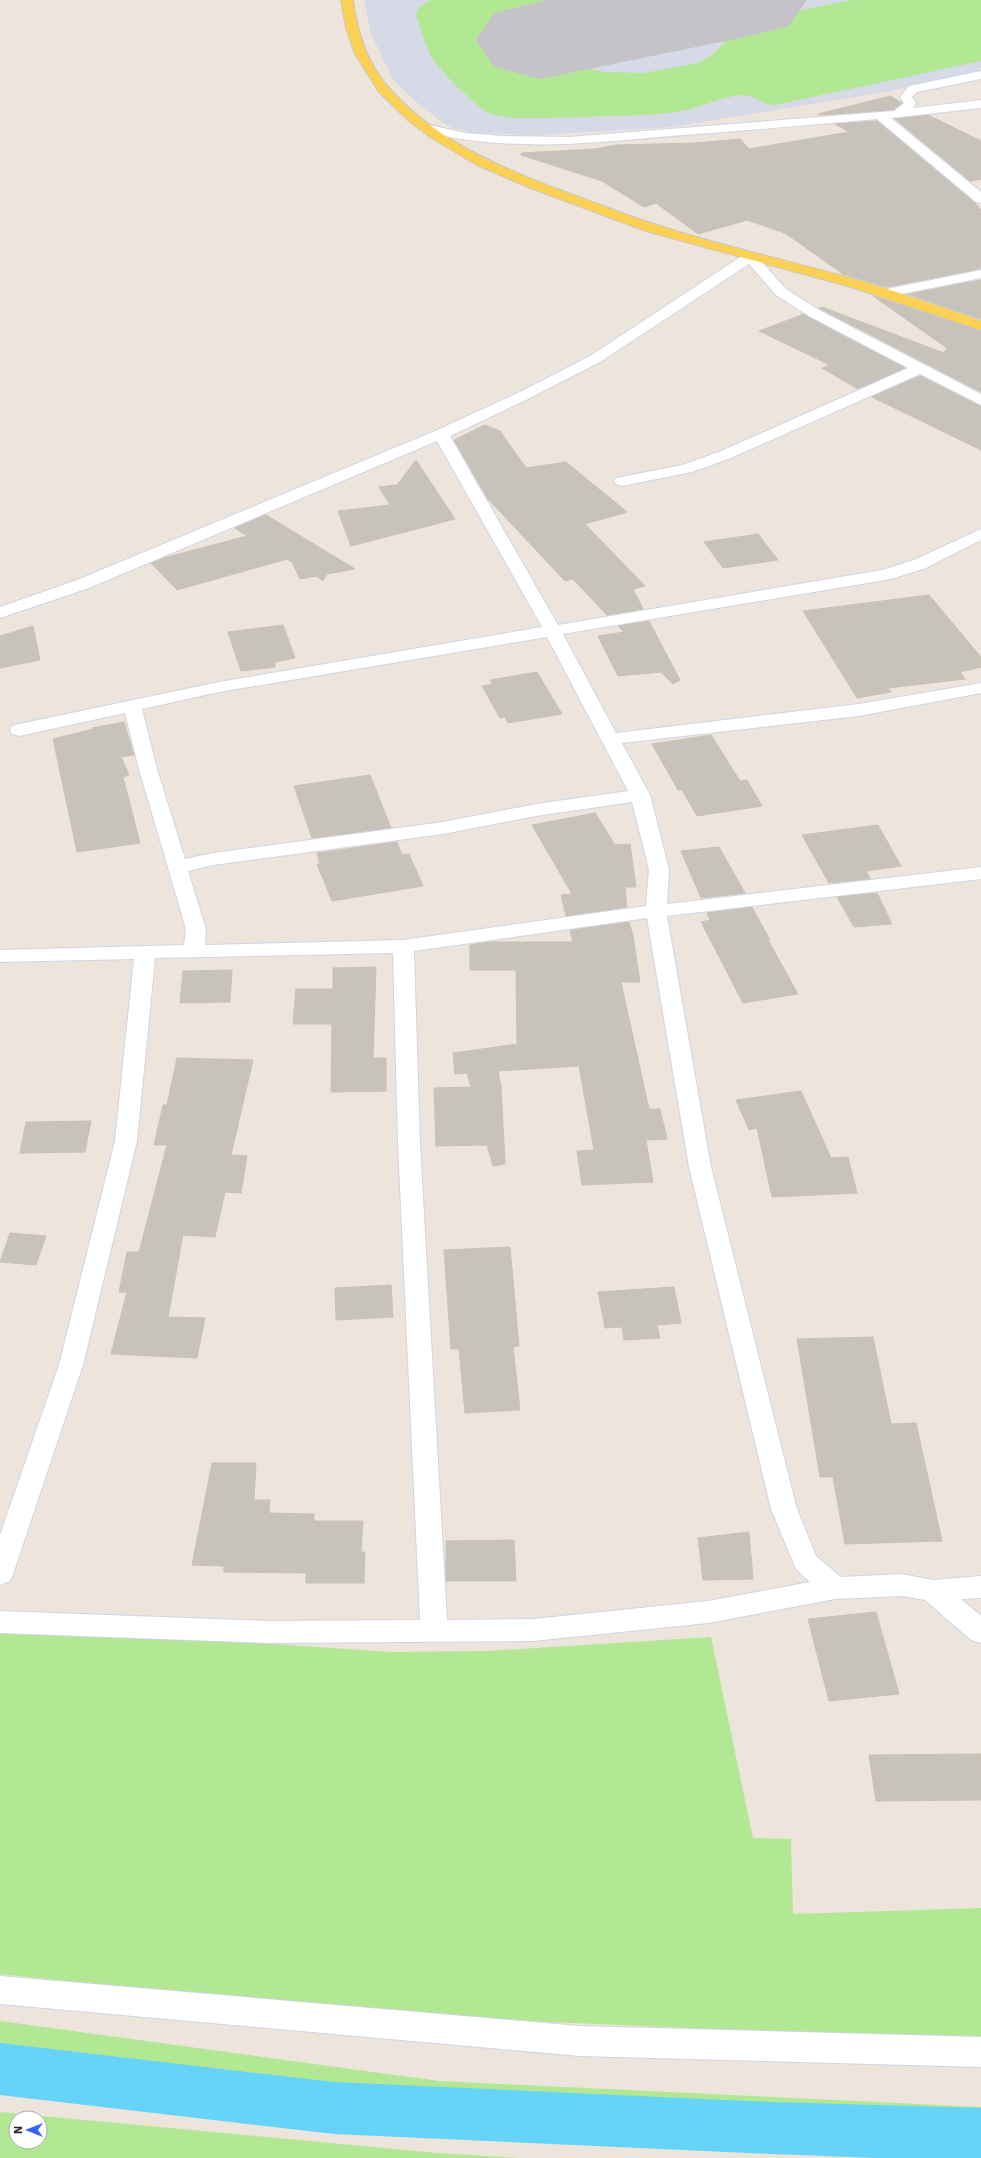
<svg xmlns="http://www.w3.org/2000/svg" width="981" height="2158" viewBox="0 0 981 2158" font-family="'Work Sans',sans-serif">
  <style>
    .airport { fill: #d6d9e6 }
    .green { fill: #b2e893; fill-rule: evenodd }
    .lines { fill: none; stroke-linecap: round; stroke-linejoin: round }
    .canal { fill: #65d4f8; fill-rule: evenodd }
    .runway { fill: #c5c3c8; fill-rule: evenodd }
    .building { fill: #c8c3ba; stroke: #c9c1b4 }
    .minor-casing { stroke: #d0d4e4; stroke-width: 2 }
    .major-casing { stroke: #c8c8c8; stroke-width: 2 }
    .minor { fill: #fff; fill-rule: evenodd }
    .major { fill: #fcd052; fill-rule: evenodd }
  </style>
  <rect width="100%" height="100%" fill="#ede5db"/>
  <path class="airport" d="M 364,0 L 981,0 L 981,70 L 891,91 L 672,127 L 537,135 L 475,133 L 452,128 L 443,123 L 414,100 L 393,79 L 371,34 Z"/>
  <path class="green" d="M 431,0 L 683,0 L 518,32 L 571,64 L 603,72 L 644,73 L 698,63 L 713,54 L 746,21 L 852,0 L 981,0 L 981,61 L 775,105 C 763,106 754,94 741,95 C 721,97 705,106 686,110 C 660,116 633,115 607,116 C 576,117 544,119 513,118 C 505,117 496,116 489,113 C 476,107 438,69 431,56 C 424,43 420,27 416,13 L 419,7 Z
    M 0,1633 L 258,1643 L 391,1652 L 487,1651 L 711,1637 L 753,1838 L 791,1839 L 793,1914 L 981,1908 L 981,2044 L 698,2037 L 690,2028 L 476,2019 L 284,2005 L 0,1974 Z
    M 0,2021 L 439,2081 L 981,2107 L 981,2143 L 441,2120 L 268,2093 L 83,2070 L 0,2058 Z
    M 0,2112 L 437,2153 L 520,2158 L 0,2158 ZM 16,2118 L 40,2118 L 40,2142 L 16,2142 Z"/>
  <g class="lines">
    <path class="canal" d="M 0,2043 L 334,2082 L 772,2102 L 981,2108 L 981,2158 L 876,2158 L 772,2154 L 334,2134 L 0,2095 Z"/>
    <path class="runway" d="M 547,0 L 807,0 L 789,26 L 745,37 L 540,79 L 494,67 L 476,40 L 494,13 Z"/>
  </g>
  <path class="building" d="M 890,96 L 902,103 L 893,110 L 821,115 L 818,114 Z
    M 928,115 L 981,141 L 981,179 L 970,181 L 895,119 Z
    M 877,121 L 976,204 L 981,210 L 981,269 L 887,287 L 843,274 L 785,233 L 747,220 L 698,234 L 656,203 L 644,207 L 602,181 L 521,155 L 521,153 L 595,149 L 616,145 L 695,143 L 740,139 L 749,149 L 849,132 L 835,124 Z
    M 981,280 L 981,319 L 908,294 Z
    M 873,296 L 981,331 L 981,392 L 819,308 L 822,307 L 944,353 L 947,348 Z
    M 804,314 L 808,317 L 905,368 L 858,389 L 822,368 L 830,365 L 759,331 Z
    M 920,376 L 981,406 L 981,450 L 872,397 Z
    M 485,425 L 500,431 L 526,468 L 566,462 L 627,512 L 585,524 L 645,586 L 633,589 L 643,609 L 607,615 L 573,579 L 565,581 L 488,499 L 454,440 Z
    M 416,460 L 455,519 L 351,546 L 338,511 L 390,505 L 379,487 L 397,485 Z
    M 266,515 L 355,569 L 327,574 L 323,581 L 316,576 L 300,579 L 292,562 L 287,559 L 177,590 L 151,563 L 164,558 L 247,536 L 235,528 Z
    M 758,534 L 778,560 L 723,568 L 704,542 Z
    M 929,595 L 981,657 L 981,667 L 960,672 L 965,679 L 888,688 L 891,692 L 857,698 L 803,611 Z
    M 649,621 L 680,680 L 673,684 L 661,672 L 618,676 L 598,636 L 624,632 L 618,626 Z
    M 283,625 L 295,658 L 275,662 L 275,667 L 241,671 L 228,632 Z
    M 33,626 L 40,660 L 0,668 L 0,636 Z
    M 537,672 L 562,714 L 508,723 L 505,717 L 500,718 L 482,686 L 493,684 L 490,680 Z
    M 124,722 L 134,755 L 121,757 L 129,775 L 123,777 L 140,843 L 77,852 L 53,739 L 93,729 L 92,728 Z
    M 711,735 L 740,781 L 747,780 L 762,806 L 697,816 L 682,790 L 678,790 L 652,744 Z
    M 370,775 L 391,828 L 312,838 L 294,786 Z
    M 595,813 L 615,845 L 630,844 L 636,887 L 625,887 L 627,907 L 566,916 L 561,895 L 572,894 L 532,825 Z
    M 878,825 L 901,866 L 866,871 L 870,879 L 829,883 L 802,835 Z
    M 397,842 L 402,855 L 409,854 L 423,886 L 332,901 L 317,864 L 320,864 L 317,853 Z
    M 719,847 L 745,893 L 701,898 L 681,851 Z
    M 877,893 L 892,924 L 854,927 L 837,897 Z
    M 752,907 L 770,940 L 768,940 L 798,994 L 743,1003 L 701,922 L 710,920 L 707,913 Z
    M 629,922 L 633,936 L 640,982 L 621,982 L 649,1109 L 660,1109 L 667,1139 L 646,1140 L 653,1182 L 582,1185 L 577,1151 L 594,1150 L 579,1066 L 498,1071 L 501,1086 L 505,1164 L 493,1166 L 487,1145 L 436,1146 L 434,1088 L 471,1087 L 467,1073 L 455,1074 L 453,1053 L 517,1044 L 516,970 L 470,970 L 470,945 L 489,942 L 573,942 L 570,930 Z
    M 376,967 L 373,1058 L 386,1058 L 386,1091 L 331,1092 L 332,1024 L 293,1024 L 296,989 L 333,989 L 333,968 Z
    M 232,970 L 230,1002 L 180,1003 L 183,971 Z
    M 177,1058 L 253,1060 L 231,1155 L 247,1156 L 241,1193 L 225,1192 L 215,1237 L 183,1235 L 168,1317 L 205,1318 L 197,1358 L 111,1354 L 127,1292 L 119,1292 L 127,1252 L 139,1252 L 167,1145 L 154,1145 L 163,1105 L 167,1105 Z
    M 801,1091 L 831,1158 L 848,1157 L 857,1193 L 772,1197 L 757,1128 L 749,1130 L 736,1100 Z
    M 91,1121 L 85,1152 L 20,1153 L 26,1122 Z
    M 10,1233 L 46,1236 L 36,1265 L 0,1262 Z
    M 510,1247 L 519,1346 L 513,1347 L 520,1410 L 465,1413 L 459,1349 L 451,1349 L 444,1250 Z
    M 391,1285 L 393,1317 L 336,1320 L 335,1288 Z
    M 674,1287 L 681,1323 L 657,1325 L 660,1338 L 624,1340 L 622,1327 L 605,1328 L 598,1292 Z
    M 873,1337 L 891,1424 L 916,1423 L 942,1541 L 845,1544 L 833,1477 L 820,1477 L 797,1339 Z
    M 212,1463 L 256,1463 L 254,1500 L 270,1500 L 269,1513 L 314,1514 L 314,1521 L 363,1521 L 361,1552 L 365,1552 L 364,1583 L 306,1583 L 306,1573 L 224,1572 L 224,1566 L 192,1565 Z
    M 749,1532 L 753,1579 L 703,1580 L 698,1538 Z
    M 514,1540 L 516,1581 L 446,1581 L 446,1541 Z
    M 876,1612 L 899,1694 L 829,1701 L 808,1619 Z
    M 981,1754 L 981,1800 L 876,1801 L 869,1755 Z"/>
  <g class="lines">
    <defs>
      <path id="minor" d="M 981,71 L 981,79 L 917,92 L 912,97 L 916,103 L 913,108 L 981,100 L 981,108 L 891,118 L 981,192 L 981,203 L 976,202 L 877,119 C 808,125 740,131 671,136 C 584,144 506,152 421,131 L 419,128 L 425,124 L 465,133 L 501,136 L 569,137 L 894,111 L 904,103 L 900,97 L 909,86 Z
        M 750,253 L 755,254 L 786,289 L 819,310 L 981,394 L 981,405 L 920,374 L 731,458 L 692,472 L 622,486 L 616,484 L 614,481 L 616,478 L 682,465 L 719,452 L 908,368 L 809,316 L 776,295 L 749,264 L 600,362 L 530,398 L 450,436 L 558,625 L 882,570 L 914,560 L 981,529 L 981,540 L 926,568 L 891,579 L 563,634 L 616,733 L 859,704 L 981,683 L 981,693 L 859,716 L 622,743 L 650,795 L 669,869 L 667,904 L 981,867 L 981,879 L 667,916 L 711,1167 L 797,1509 L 816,1556 L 841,1577 L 902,1574 L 933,1580 L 981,1576 L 981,1598 L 961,1599 L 981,1616 L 981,1643 L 971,1640 L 925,1600 L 902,1596 L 835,1599 L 708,1623 L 533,1641 L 267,1643 L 0,1633 L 0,1611 L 267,1621 L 420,1620 L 398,1144 L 393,953 L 155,958 L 137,1141 L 83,1365 L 13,1574 L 10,1581 L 0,1585 L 0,1535 L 59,1365 L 115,1141 L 134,959 L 0,962 L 0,950 L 184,945 L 186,929 L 139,769 L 125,713 L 19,736 L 12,734 L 10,730 L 12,726 L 19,724 L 219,682 L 542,627 L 437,441 L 89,588 L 0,618 L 0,607 L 77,580 L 435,431 L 520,392 L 590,356 L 745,254 ZM 547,637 L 628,791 L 536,804 L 443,822 L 213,853 L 185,859 L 157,769 L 142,709 L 219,692 ZM 632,802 L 649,869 L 646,906 L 403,940 L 205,945 L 206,929 L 188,871 L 213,865 L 443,834 L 536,816 ZM 647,918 L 689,1167 L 771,1509 L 796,1569 L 810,1582 L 708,1601 L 533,1619 L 447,1620 L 420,1144 L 414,951 Z
        M 981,270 L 981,278 L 887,297 L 882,296 L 880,293 L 882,290 L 887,289 Z
        M 0,1976 L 579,2026 L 981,2037 L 981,2067 L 579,2056 L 0,2004 Z"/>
      <path id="major" d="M 341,0 L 353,0 C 357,32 367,63 389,88 C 440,146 516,174 587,200 C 610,208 633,218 657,225 C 718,245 781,259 843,276 C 890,289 936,305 981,321 L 981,330 L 851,287 L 646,231 L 528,187 L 477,165 L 430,137 L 409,121 L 379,92 L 355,54 L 346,28 Z"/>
    </defs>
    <use href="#minor" class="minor-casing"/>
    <use href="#major" class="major-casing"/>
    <use href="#minor" class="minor"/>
    <use href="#major" class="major"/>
  </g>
  <g transform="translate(28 2130) rotate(270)"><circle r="19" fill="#ffffff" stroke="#aaaaaa"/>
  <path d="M0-3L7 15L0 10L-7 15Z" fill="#3660ff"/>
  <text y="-6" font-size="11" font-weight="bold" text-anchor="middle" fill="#2a2a2a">N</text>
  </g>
</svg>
